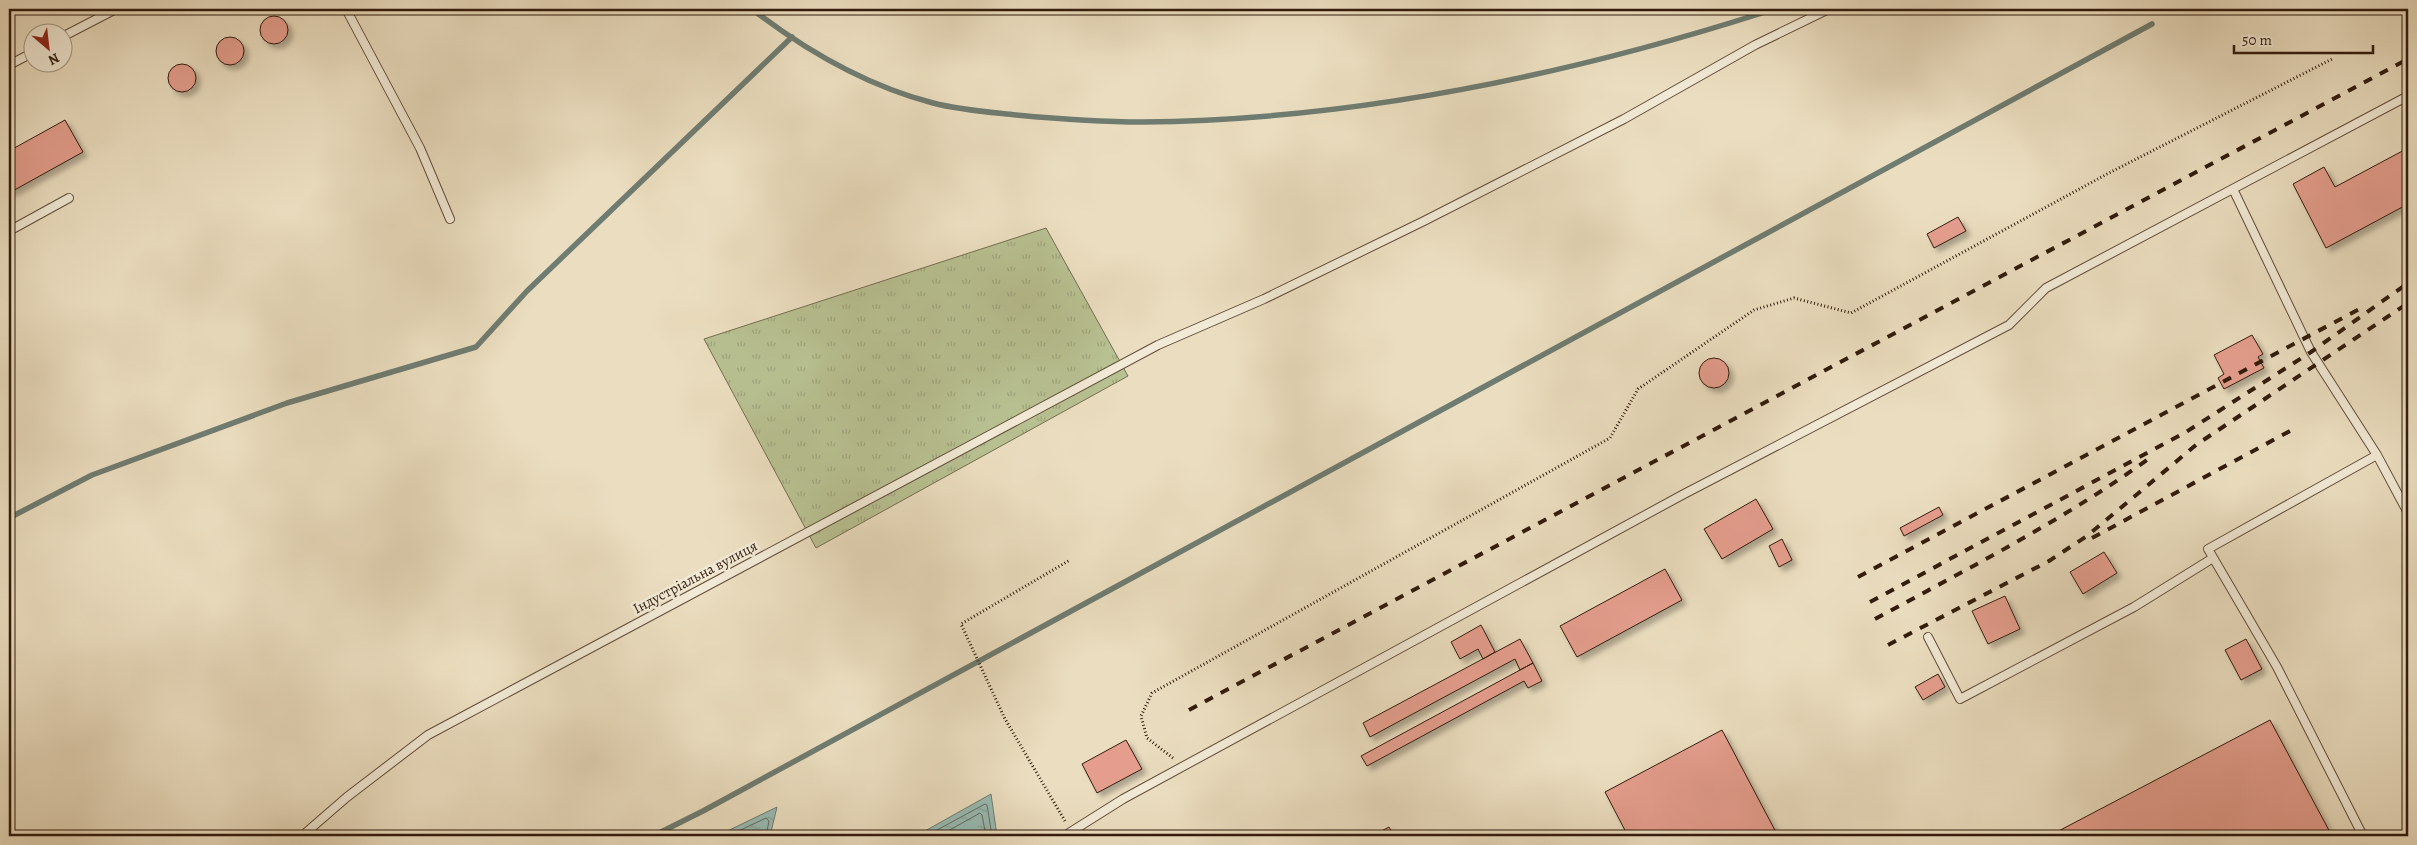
<svg xmlns="http://www.w3.org/2000/svg" width="2417" height="845" viewBox="0 0 2417 845" font-family="Alegreya,serif">
  <style>
    .grass { fill: url(#grass-tufts); stroke: #746e4f }
    .water { fill: url(#water-ripples); stroke: #6f7c71 }
    .lines { fill: none; stroke-linecap: round; stroke-linejoin: round }
    .shore { stroke: #646c60; stroke-width: 1 }
    .stream { stroke: #6f7c71; stroke-width: 5.5 }
    .building { fill: #e59e8e; stroke: #311b0c; filter: url(#shadow) }
    .service-casing { stroke: #604c39; stroke-width: 10 }
    .path { stroke: #311b0c; stroke-width: 3; stroke-dasharray: 1 2.5; stroke-linecap: butt }
    .service { stroke: #f2ead6; stroke-width: 8 }
    .rail { stroke: #311b0c; stroke-width: 4; stroke-dasharray: 9 9; stroke-linecap: butt }
    .labels { text-anchor: middle; stroke-width: 5; stroke-linejoin: round; paint-order: stroke }
    .street-label { font-size: 15px; fill: #311b0c; stroke: #f2ead6 }
  </style>
  <defs>
    <pattern id="grass-tufts" width="24" height="20" patternUnits="userSpaceOnUse" patternTransform="scale(1.25)"><rect width="24" height="20" fill="#b8c192"/><path d="M3 7l-1-3M5 7V3M7 7l1-3M15 17l-1-3M17 17v-4M19 17l1-3" fill="none" stroke="#9fa57d"/></pattern>
    <pattern id="water-ripples" width="26" height="14" patternUnits="userSpaceOnUse" patternTransform="scale(1.25)"><rect width="26" height="14" fill="#98bcb5"/><path d="M2 4q2-2 4 0t4 0M15 11q2-2 4 0t4 0" fill="none" stroke="#83a19a"/></pattern>
    <filter id="shadow"><feDropShadow dx="4.5" dy="4.5" stdDeviation="2.5" flood-color="#0004"/></filter>
  </defs>
  <rect width="100%" height="100%" fill="#ebdec0"/>
  <filter id="stains"><feTurbulence type="fractalNoise" baseFrequency=".004" numOctaves="4"/><feColorMatrix values="0 0 0 0 .2 0 0 0 0 .09 0 0 0 0 .02 0 0 0 .5 -.17"/></filter>
  <radialGradient id="worn" r=".72"><stop offset=".6" stop-color="#630" stop-opacity="0"/><stop offset="1" stop-color="#630" stop-opacity=".3"/></radialGradient>
  <path class="grass" d="M 1046,228 L 1128,376 L 816,548 L 704,339 Z"/>
  <path class="water" d="M 991,794 L 997,836 L 916,836 Z
    M 777,807 L 770,836 L 717,836 Z"/>
  <g class="lines">
    <path class="shore" d="M 728,836 L 766,818 L 769,821 L 766,836
      M 926,836 L 985,804 L 987,805 L 992,836
      M 939,836 L 980,813 L 982,815 L 986,836"/>
    <path class="stream" d="M 752,9 C 805,50 868,86 933,103 C 960,110 988,112 1016,115 C 1059,119 1100,122 1142,122 C 1353,120 1561,77 1762,13
      M 9,518 L 92,475 L 287,403 L 476,347 L 527,291 L 792,37
      M 653,836 L 703,811 L 2152,24"/>
  </g>
  <path class="building" d="M260 30a14 14 0 1 1 28 0a14 14 0 1 1-28 0Z
    M216 51a14 14 0 1 1 28 0a14 14 0 1 1-28 0Z
    M168 78a14 14 0 1 1 28 0a14 14 0 1 1-28 0Z
    M 65,120 L 83,152 L 9,193 L 9,151 Z
    M 2408,148 L 2408,204 L 2326,248 L 2293,184 L 2324,167 L 2335,187 Z
    M 1958,217 L 1966,231 L 1934,248 L 1927,234 Z
    M 2252,335 L 2263,354 L 2258,357 L 2264,368 L 2224,389 L 2218,378 L 2224,374 L 2214,355 Z
    M1699 373a15 15 0 1 1 30 0a15 15 0 1 1-30 0Z
    M 1756,499 L 1773,529 L 1722,559 L 1704,529 Z
    M 1939,507 L 1943,515 L 1904,536 L 1900,528 Z
    M 1782,539 L 1792,560 L 1779,567 L 1769,546 Z
    M 2104,552 L 2117,573 L 2083,594 L 2070,572 Z
    M 1665,569 L 1682,600 L 1577,657 L 1560,626 Z
    M 2005,596 L 2020,629 L 1988,644 L 1972,611 Z
    M 1481,625 L 1495,652 L 1483,659 L 1478,649 L 1460,659 L 1451,642 Z
    M 1520,639 L 1533,663 L 1520,670 L 1515,659 L 1370,737 L 1363,723 Z
    M 2246,639 L 2262,669 L 2241,680 L 2225,650 Z
    M 1533,663 L 1542,681 L 1528,688 L 1524,681 L 1367,766 L 1361,756 Z
    M 1938,674 L 1945,687 L 1923,700 L 1915,687 Z
    M 2270,720 L 2332,836 L 2049,836 Z
    M 1722,730 L 1778,836 L 1628,836 L 1605,792 Z
    M 1126,740 L 1142,769 L 1097,793 L 1082,764 Z
    M 1389,827 L 1394,836 L 1372,836 Z"/>
  <g class="lines">
    <defs>
      <path id="service" d="M 346,9 L 420,148 L 450,219
        M 62,37 L 116,9
        M 9,65 L 32,53
        M 2233,189 L 2311,352 L 2377,455 L 2408,513
        M 9,231 L 69,198
        M 1928,637 L 1960,699 L 2134,607 L 2213,558
        M 302,836 L 347,797 L 428,735 L 1158,345 L 1264,299 L 1424,221 L 1624,119 L 1755,45 L 1829,9
        M 1066,836 L 1069,833 L 1123,799 L 1684,494 L 2009,325 L 2046,288 L 2408,96
        M 2363,836 L 2277,667 L 2208,549 L 2377,455"/>
    </defs>
    <use href="#service" class="service-casing"/>
    <path class="path" d="M 1173,758 L 1147,738 L 1141,716 L 1152,693 L 1610,438 L 1638,389 L 1754,310 L 1794,298 L 1851,313 L 2107,174 L 2334,58
      M 1065,821 L 1005,719 L 961,624 L 1070,560"/>
    <use href="#service" class="service"/>
    <path class="rail" d="M 2092,538 L 2290,431
      M 1858,577 L 2363,307
      M 1870,602 L 2186,432 L 2311,352 L 2408,283
      M 1875,619 C 1969,568 2064,520 2151,457
      M 1888,645 L 2049,561 L 2087,536 L 2196,445 L 2408,303
      M 1189,710 L 2408,59"/>
  </g>
  <g class="labels">
    <g class="street-label">
      <text transform="translate(695 577) rotate(-28)" y="5">Індустріальна вулиця</text>
    </g>
  </g>
  <rect width="2417" height="845" fill="none" stroke="#ebdec0" stroke-width="30"/>
  <rect x="10" y="10" width="2397" height="825" fill="none" stroke="#311b0c" stroke-width="2.5"/>
  <rect x="15" y="15" width="2387" height="815" fill="none" stroke="#311b0c"/>
  <g transform="translate(48 48) rotate(152)"><circle r="24" fill="#f2ead6" stroke="#a59785"/>
  <path d="M0-4L9 19L0 12L-9 19Z" fill="#8f2418"/>
  <text y="-8" font-size="14" font-weight="bold" text-anchor="middle" fill="#311b0c">N</text>
  </g>
  <path d="M2234 45v8h139v-8" fill="none" stroke="#311b0c" stroke-width="2.5"/>
  <text x="2242" y="45" font-size="15" fill="#311b0c" stroke="#f2ead6" stroke-width="4" paint-order="stroke">50 m</text>
  <rect width="100%" height="100%" filter="url(#stains)"/>
  <rect width="100%" height="100%" fill="url(#worn)"/>
</svg>
